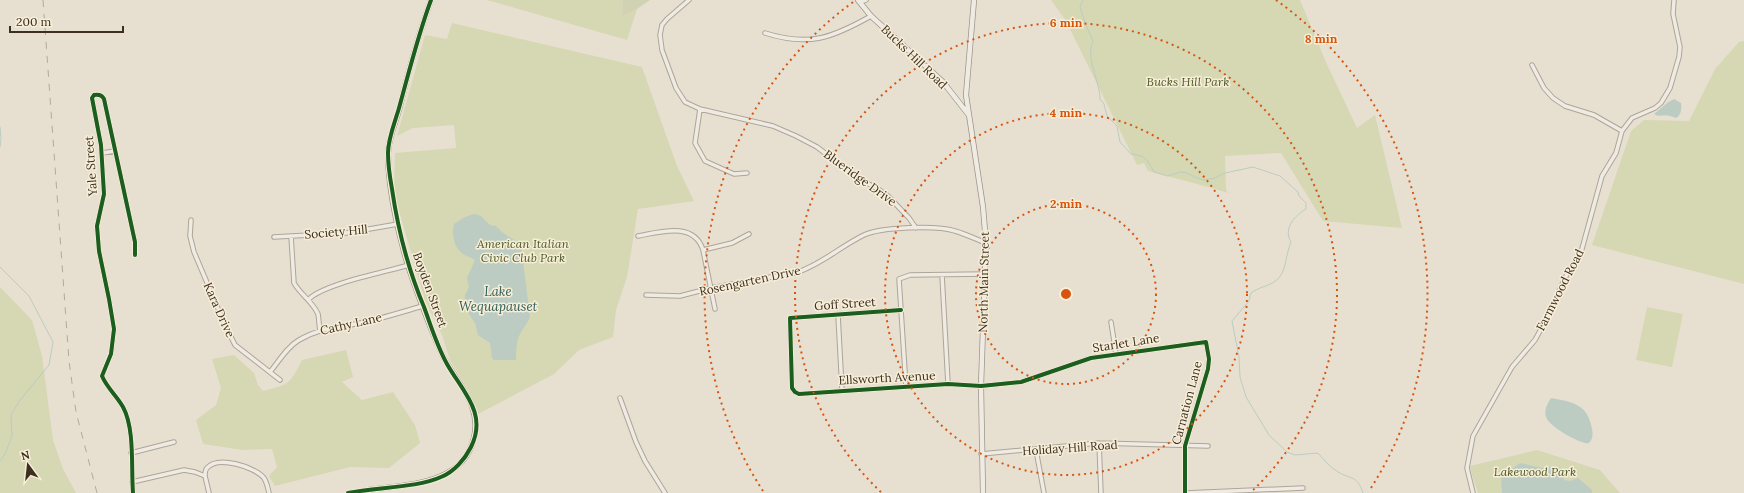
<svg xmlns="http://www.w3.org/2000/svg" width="1744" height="493" viewBox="0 0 1744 493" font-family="Lora,serif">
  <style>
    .green { fill: #d6d7b3 }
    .cemetery { fill: #d1d1b3 }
    .water { fill: #bcccc2 }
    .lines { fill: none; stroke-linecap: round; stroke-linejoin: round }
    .stream { stroke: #bcccc2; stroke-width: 1 }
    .street-casing { stroke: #ada599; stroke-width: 5.5 }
    .secondary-casing { stroke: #9c958a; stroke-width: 6 }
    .street { stroke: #efebe3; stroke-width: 3.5 }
    .secondary { stroke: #efebe3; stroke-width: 4.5 }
    .rail { stroke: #afaaa2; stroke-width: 1; stroke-dasharray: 7 7; stroke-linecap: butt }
    .cycleway-casing { stroke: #f7eed8; stroke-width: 6 }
    .cycleway { stroke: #1b5e20; stroke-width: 4 }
    .ring { fill: none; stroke: #d7550e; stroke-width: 2; stroke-dasharray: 2 4 }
    .labels { text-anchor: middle; stroke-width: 3; stroke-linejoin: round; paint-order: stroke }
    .street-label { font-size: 12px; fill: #3d2e20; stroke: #f7eed8 }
    .park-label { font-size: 12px; font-style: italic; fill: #4d5a26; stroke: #f7eed8 }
    .water-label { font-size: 13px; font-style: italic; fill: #2f5d5a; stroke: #f7eed8 }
    .centre { fill: #d7550e; stroke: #f7eed8; stroke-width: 2 }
    .ring-label { font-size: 12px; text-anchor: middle; font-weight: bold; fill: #d7550e; stroke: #f7eed8; stroke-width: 3; stroke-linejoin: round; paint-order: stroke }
  </style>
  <rect width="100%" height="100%" fill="#e7e0d1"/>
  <path class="green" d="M 487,0 L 623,0 L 622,16 L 637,9 L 627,40 Z
    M 1051,0 L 1300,0 L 1325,60 L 1357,128 L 1375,115 L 1402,228 L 1323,221 L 1281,153 L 1225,156 L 1226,190 L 1228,193 L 1212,188 L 1148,171 L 1144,163 L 1137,165 L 1066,21 Z
    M 452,23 L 642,67 L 677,166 L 694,201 L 638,209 L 627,277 L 616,310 L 613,337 L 579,350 L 554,374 L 478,414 L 469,391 L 450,360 L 442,335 L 425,300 L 394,194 L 395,153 L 456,148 L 454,125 L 413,128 L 397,136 L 425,35 L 447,39 Z
    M 1744,41 L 1744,284 L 1592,245 L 1631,131 L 1644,120 L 1689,121 L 1715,69 L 1739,42 Z
    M 0,287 L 32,320 L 42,356 L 53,440 L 63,469 L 76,493 L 0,493 Z
    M 1647,307 L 1683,314 L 1672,367 L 1636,360 Z
    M 346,350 L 353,377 L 342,382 L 362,400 L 393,392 L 415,425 L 420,443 L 389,468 L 350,467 L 275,486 L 269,476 L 277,467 L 272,449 L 243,450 L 203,444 L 196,420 L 216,405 L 221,388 L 212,359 L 234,355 L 254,373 L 258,385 L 263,391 C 290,384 289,385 302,360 Z
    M 1537,450 L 1600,470 L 1620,493 L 1478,493 L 1472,475 L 1470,466 Z"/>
  <path class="cemetery" d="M 623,0 L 650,0 L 637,9 L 622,16 Z"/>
  <path class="water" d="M 1674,99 L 1681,103 C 1682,108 1681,116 1676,118 C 1665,113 1660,118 1654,114 L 1667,103 Z
    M 474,214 L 481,216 L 490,225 L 496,226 L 502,232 L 521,245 L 530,317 C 528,323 523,328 520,334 C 516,342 516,352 516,360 L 494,360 L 492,358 L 490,343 L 478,335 L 475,323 L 464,307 L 465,295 L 469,287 L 467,278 L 475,260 C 471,257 467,257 463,254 C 454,248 451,234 454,224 L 465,217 Z
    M 1551,398 C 1573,402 1588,404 1592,429 C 1593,434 1593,439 1589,443 C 1581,445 1551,427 1547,419 C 1543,412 1547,404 1551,398 Z
    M 1520,463 L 1542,468 L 1548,466 L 1561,468 L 1564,480 L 1570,481 L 1578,478 L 1592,490 L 1592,493 L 1502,493 L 1501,477 Z"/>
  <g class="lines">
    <path class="stream" d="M 1083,0 L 1080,7 L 1085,23 L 1093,41 C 1085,57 1100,82 1100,99 L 1104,104 L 1107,116 L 1117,126 L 1120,142 L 1131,154 C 1146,156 1146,158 1154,172 L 1168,176 L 1180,172 L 1187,173 L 1197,178 L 1204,180 L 1215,178 L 1225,173 L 1253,167 L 1280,176 L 1298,192 L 1299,196 L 1306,203 L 1306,209 C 1294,216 1283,229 1291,242 C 1285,255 1287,275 1274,282 C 1266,287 1259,287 1251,293 L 1249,301 L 1232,321 L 1239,357 L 1240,377 L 1246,397 L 1269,435 L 1287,452 L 1295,455 L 1318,453 C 1324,460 1330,467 1338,472 C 1352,480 1357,475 1363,493
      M 0,127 L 1,139 L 0,147
      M 0,267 L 29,296 L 53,342 L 49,365 L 20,400 L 11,415 L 12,436 L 5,454 L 0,461"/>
    <defs>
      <path id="street" d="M 689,0 L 667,19 L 662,25 L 660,35 L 662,50 L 676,88 L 685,102 L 700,109 L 773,126 L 796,136 L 817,147 L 859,179 L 878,189 L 888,196 L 909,218 L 916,228
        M 860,2 L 866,0
        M 765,33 C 809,47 832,38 871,16
        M 1532,65 L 1544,88 L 1553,98 L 1565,106 L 1594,115 L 1622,131
        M 700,109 L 695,143 L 705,161 L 734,174 L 747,173
        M 102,153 L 115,151
        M 191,220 L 190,236 L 194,252 L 225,325 L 235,345 L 280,380
        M 291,236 L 294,283 C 300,294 313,302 318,314 C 319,319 319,326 320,331
        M 638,236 C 660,232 694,221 703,250 L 715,309
        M 274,237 L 346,233 L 398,224
        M 703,250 L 732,243 L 749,234
        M 942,275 L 948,384
        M 646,295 L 680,296 L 711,288 L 798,272 C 822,264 841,246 864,235 C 881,227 937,225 955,231 C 965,234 976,239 986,243
        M 308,300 C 322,284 386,272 409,265
        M 901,310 L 790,318 L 792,388 L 795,392 L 799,394 L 948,384 L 981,386 L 1021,382 L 1091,358 L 1206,342 L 1209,359 L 1208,369 L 1185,446 L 1185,493
        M 838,315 L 842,390
        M 1111,322 L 1116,354
        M 270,372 C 279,361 287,347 299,340 C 317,329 335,328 355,324 C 378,320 401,312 423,306
        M 906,387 L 899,279 L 910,275 L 985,274
        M 620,398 L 636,442 L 645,461 L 665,493
        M 1099,443 L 1101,493
        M 1036,450 L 1044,493
        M 131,453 L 174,442
        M 981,454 L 1099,443 L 1208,446
        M 205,476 L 209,493
        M 132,482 L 184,470 L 195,472 L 205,476 C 205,473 205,470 207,468 C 218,455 255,467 264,478 C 267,483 268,488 269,493
        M 133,493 C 131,468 135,429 123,407 C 117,396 107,388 102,376 L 111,354 L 114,329 L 109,299 L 99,251 L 97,226 L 104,194 L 101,145 L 92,98 L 94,95 C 99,94 102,95 104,99 L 135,242 L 135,255
        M 348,493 L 368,490
        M 1185,493 L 1303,488
        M 1473,493 L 1467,468 L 1473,436 L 1512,367 L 1535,340 L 1548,316 L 1567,274 L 1580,256 L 1602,176 L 1616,153 L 1622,131 L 1632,118 L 1655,108 L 1661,103 L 1670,88 L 1679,57 L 1680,47 L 1673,14 L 1674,0"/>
      <path id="secondary" d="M 858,0 L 871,16 L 943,82 L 968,114
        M 974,0 L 966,95 L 983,207 L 986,243 L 981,386 L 983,493
        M 369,493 L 368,490 C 408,484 462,486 474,438 C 482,404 457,384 443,356 C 432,333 423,308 414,283 C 401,247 388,192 388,154 C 388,139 395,124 399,110 C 408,73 418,36 431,0"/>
    </defs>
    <use href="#street" class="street-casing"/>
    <use href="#secondary" class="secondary-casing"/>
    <use href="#street" class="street"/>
    <use href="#secondary" class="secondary"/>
    <path class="rail" d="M 43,0 L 69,361 L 76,412 L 97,493"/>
    <defs>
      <path id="cycleway" d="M 901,310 L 790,318 L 792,388 L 795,392 L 799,394 L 948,384 L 981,386 L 1021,382 L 1091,358 L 1206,342 L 1209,359 L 1208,369 L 1185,446 L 1185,493
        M 133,493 C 131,468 135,429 123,407 C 117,396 107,388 102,376 L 111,354 L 114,329 L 109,299 L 99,251 L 97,226 L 104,194 L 101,145 L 92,98 L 94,95 C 99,94 102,95 104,99 L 135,242 L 135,255
        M 348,493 C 376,487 417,488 441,477 C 454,472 465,459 471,447 C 488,413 462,391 447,364 C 437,346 431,326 424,307 C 408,269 398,230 392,189 C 390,178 388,165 388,153 C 388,138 395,122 399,108 C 409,72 418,35 431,0"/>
    </defs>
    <use href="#cycleway" class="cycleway-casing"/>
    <use href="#cycleway" class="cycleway"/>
  </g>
  <g class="ring">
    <circle cx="1066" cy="294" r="90"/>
    <circle cx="1066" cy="294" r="181"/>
    <path d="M881 492A271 271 0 1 1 1251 492"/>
    <path d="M763 491A361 361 0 0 1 856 0M1276 0A361 361 0 0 1 1369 491"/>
  </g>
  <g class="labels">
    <g class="street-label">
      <text transform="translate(914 57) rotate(44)" y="4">Bucks Hill Road</text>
      <text transform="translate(91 166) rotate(-94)" y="4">Yale Street</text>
      <text transform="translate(860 178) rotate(36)" y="4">Blueridge Drive</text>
      <text transform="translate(336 232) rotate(-5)" y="4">Society Hill</text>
      <text transform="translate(750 281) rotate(-12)" y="4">Rosengarten Drive</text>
      <text transform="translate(984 282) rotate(-89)" y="4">North Main Street</text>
      <text transform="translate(430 290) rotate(70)" y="4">Boyden Street</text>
      <text transform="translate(1560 290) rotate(-63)" y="4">Farmwood Road</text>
      <text transform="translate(845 304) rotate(-4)" y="4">Goff Street</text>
      <text transform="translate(219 310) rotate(66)" y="4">Kara Drive</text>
      <text transform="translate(351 324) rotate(-13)" y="4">Cathy Lane</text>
      <text transform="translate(1126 343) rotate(-9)" y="4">Starlet Lane</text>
      <text transform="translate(887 378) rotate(-3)" y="4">Ellsworth Avenue</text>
      <text transform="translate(1187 403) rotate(-75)" y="4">Carnation Lane</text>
      <text transform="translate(1070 448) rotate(-4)" y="4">Holiday Hill Road</text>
    </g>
    <g class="park-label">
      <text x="1188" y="86">Bucks Hill Park</text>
      <text x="523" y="248">American Italian<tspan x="523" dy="14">Civic Club Park</tspan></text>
      <text x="1535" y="476">Lakewood Park</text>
    </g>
    <g class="water-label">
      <text x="498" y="296">Lake<tspan x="498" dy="15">Wequapauset</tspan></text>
    </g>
  </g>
  <circle cx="1066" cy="294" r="6" class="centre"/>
  <g class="ring-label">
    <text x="1066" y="27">6 min</text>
    <text x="1321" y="43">8 min</text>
    <text x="1066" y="117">4 min</text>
    <text x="1066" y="208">2 min</text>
  </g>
  <g transform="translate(28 465) rotate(345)" stroke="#f7eed8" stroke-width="3" paint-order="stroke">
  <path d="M0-3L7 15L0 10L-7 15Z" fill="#3d2e20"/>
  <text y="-6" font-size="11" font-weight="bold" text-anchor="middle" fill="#3d2e20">N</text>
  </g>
  <path d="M10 26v6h113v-6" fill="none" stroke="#3d2e20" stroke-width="2"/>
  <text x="16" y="26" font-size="12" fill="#3d2e20" stroke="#f7eed8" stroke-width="3" paint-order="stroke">200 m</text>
</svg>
